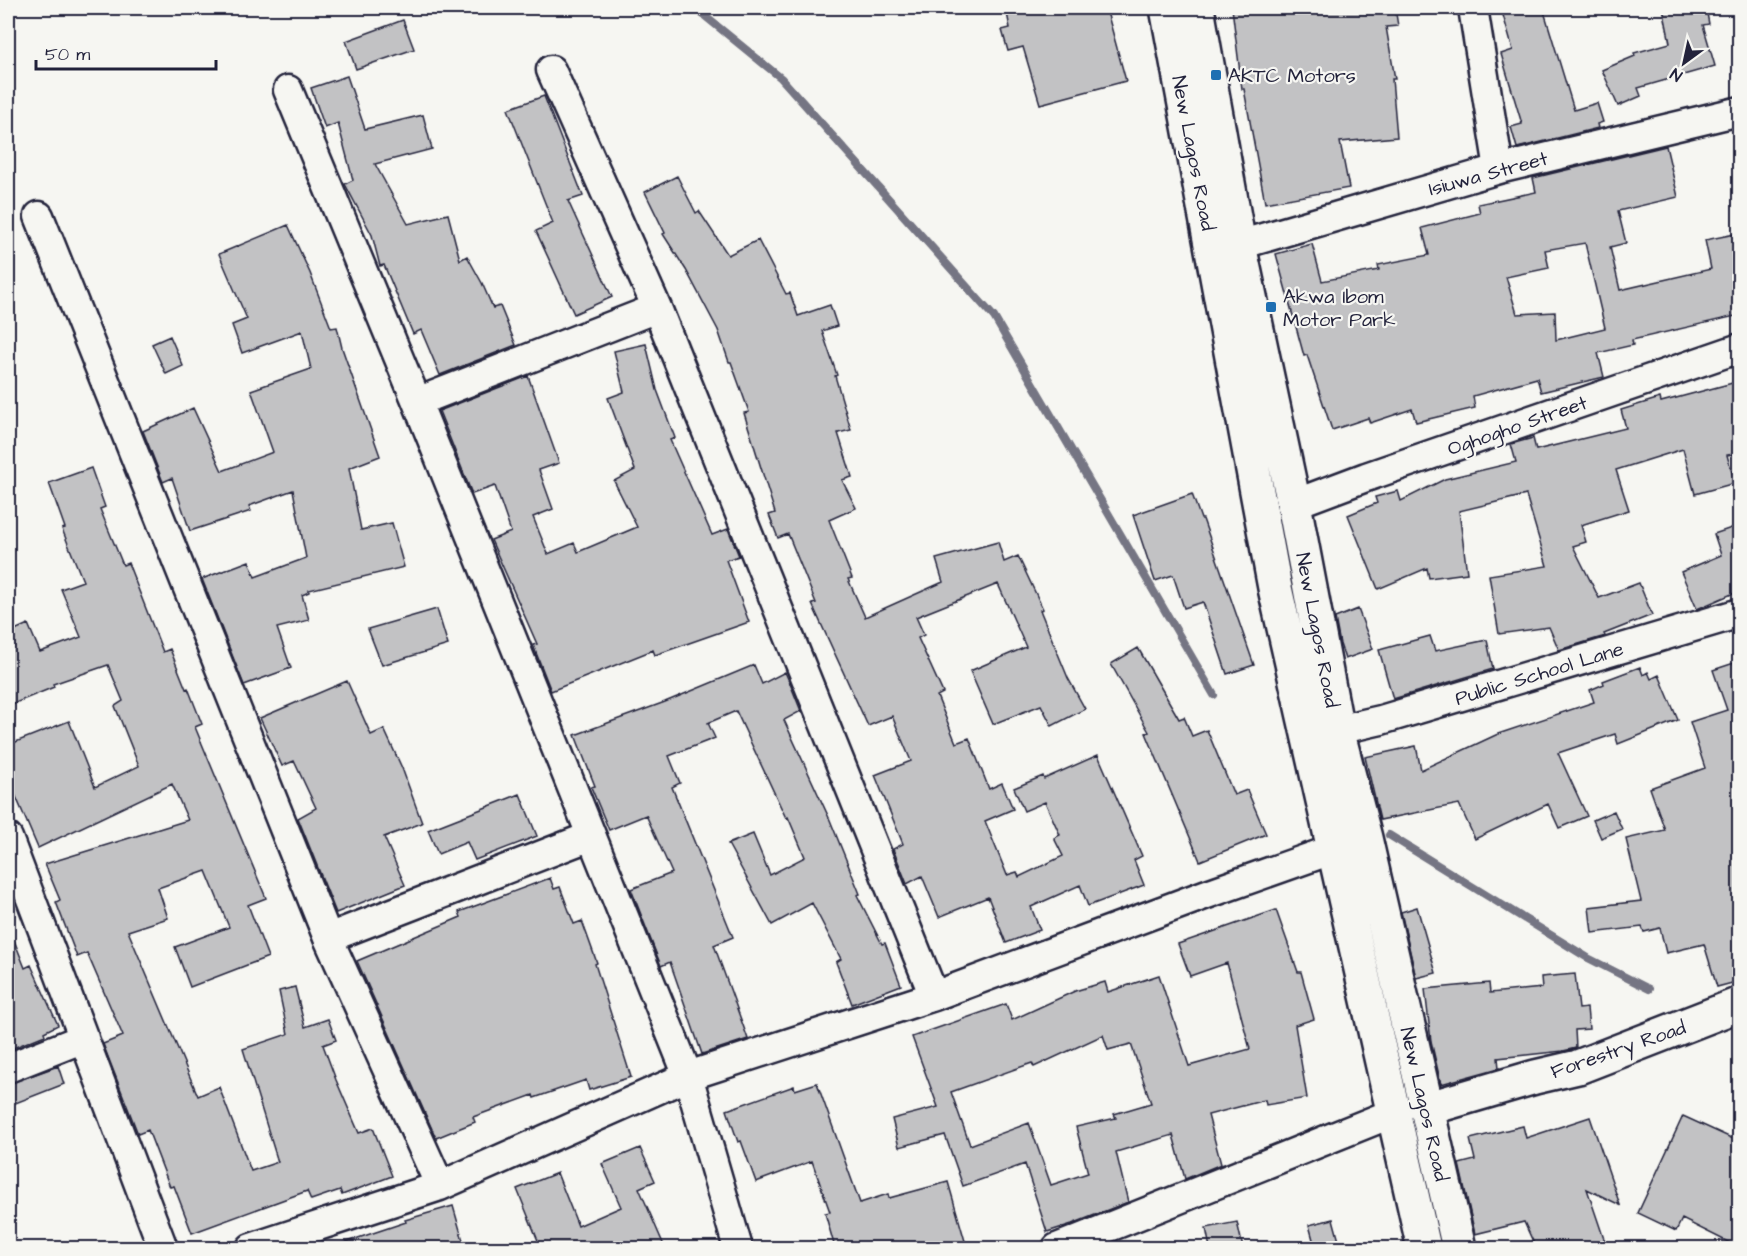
<svg xmlns="http://www.w3.org/2000/svg" width="1747" height="1256" viewBox="0 0 1747 1256" font-family="'Architects Daughter',sans-serif">
  <style>
    .lines { fill: none; stroke-linecap: round; stroke-linejoin: round }
    .stream { stroke: #757583; stroke-width: 8 }
    .building { fill: #c2c2c4; stroke: #22223b; stroke-width: 1.5; fill-rule: evenodd }
    .street-casing { stroke: #22223b; stroke-width: 33 }
    .secondary-casing { stroke: #22223b; stroke-width: 38 }
    .street { stroke: #f6f6f2; stroke-width: 28 }
    .secondary { stroke: #f6f6f2; stroke-width: 33 }
    .poi-dot { fill: #1f6fb2; stroke: #f6f6f2; stroke-width: 2 }
    .labels { text-anchor: middle; stroke-width: 4.5; stroke-linejoin: round; paint-order: stroke }
    .poi-label { font-size: 20px; fill: #22223b; stroke: #f6f6f2; text-anchor: start }
    .street-label { font-size: 20px; fill: #22223b; stroke: #f6f6f2 }
  </style>
  <rect width="100%" height="100%" fill="#f6f6f2"/>
  <filter id="ink" filterUnits="userSpaceOnUse"><feTurbulence type="fractalNoise" baseFrequency=".0167" numOctaves="2"/><feDisplacementMap in="SourceGraphic" scale="12" xChannelSelector="R" yChannelSelector="G"/><feConvolveMatrix kernelMatrix="1 2 1 2 8 2 1 2 1" color-interpolation-filters="sRGB"/></filter>
  <g filter="url(#ink)">
    <g class="lines">
      <path class="stream" d="M 695,8 L 781,78 L 994,317 L 1214,695
        M 1389,835 L 1588,958 L 1649,989"/>
    </g>
    <path class="building" d="M 1006,8 L 1106,8 L 1126,81 L 1040,104 L 1023,47 L 1008,51 L 1002,30 L 1010,28 Z
      M 1232,8 L 1395,8 L 1398,26 L 1386,27 L 1395,79 L 1392,79 L 1397,137 L 1340,142 L 1349,188 L 1265,203 L 1244,89 L 1242,89 Z
      M 1501,8 L 1543,8 L 1574,110 L 1597,103 L 1603,122 L 1597,124 L 1598,128 L 1517,148 L 1511,127 L 1522,124 L 1501,54 L 1513,50 Z
      M 1663,8 L 1706,8 L 1709,24 L 1703,25 L 1715,66 L 1638,88 L 1641,96 L 1618,106 L 1602,70 L 1635,56 L 1634,53 L 1670,43 Z
      M 403,20 L 414,49 L 356,69 L 346,41 Z
      M 347,76 L 365,129 L 423,115 L 432,149 L 375,164 L 408,224 L 448,214 L 460,260 L 467,256 L 482,283 L 493,308 L 500,306 L 516,345 L 440,375 L 421,330 L 413,334 L 384,265 L 380,266 L 372,235 L 345,184 L 353,180 L 338,123 L 325,128 L 311,88 Z
      M 544,96 L 583,196 L 568,201 L 612,297 L 574,314 L 536,231 L 553,223 L 508,109 Z
      M 1666,146 L 1678,197 L 1618,211 L 1626,243 L 1610,247 L 1620,290 L 1711,269 L 1705,240 L 1740,233 L 1740,315 L 1632,340 L 1633,345 L 1598,353 L 1604,377 L 1541,392 L 1537,378 L 1473,396 L 1475,408 L 1416,422 L 1412,409 L 1370,423 L 1368,418 L 1332,430 L 1307,355 L 1304,356 L 1276,254 L 1312,244 L 1322,281 L 1379,270 L 1378,265 L 1429,255 L 1422,228 L 1480,213 L 1478,204 L 1536,192 L 1533,178 ZM 1585,243 L 1605,328 L 1556,340 L 1555,312 L 1517,314 L 1506,277 L 1549,268 L 1545,250 Z
      M 677,176 L 696,213 L 699,211 L 728,255 L 758,240 L 786,294 L 790,293 L 798,316 L 830,305 L 837,326 L 822,331 L 837,375 L 835,376 L 851,430 L 838,433 L 852,477 L 842,480 L 856,508 L 829,520 L 852,578 L 848,579 L 865,617 L 943,582 L 936,559 L 998,542 L 1004,562 L 1018,556 L 1043,609 L 1040,610 L 1068,678 L 1085,709 L 1052,726 L 1041,705 L 993,724 L 970,671 L 1026,647 L 998,584 L 916,617 L 924,635 L 918,638 L 943,693 L 937,696 L 956,743 L 969,738 L 989,789 L 1002,783 L 1013,809 L 985,821 L 1007,875 L 1017,872 L 1019,877 L 1063,856 L 1054,838 L 1060,835 L 1045,802 L 1024,811 L 1014,788 L 1043,776 L 1044,779 L 1098,755 L 1142,856 L 1134,860 L 1144,885 L 1088,906 L 1080,885 L 1031,907 L 1040,930 L 1006,943 L 988,897 L 939,917 L 922,876 L 907,884 L 893,849 L 903,844 L 875,775 L 911,761 L 892,716 L 868,726 L 812,604 L 816,603 L 788,534 L 778,538 L 769,515 L 775,513 L 744,413 L 749,412 L 731,362 L 729,362 L 718,330 L 686,270 L 663,234 L 665,233 L 645,192 Z
      M 288,225 L 310,273 L 331,328 L 337,327 L 342,348 L 380,456 L 349,468 L 361,530 L 392,523 L 404,567 L 309,590 L 309,592 L 302,595 L 309,620 L 277,628 L 291,668 L 244,685 L 202,579 L 249,561 L 255,577 L 306,558 L 293,490 L 249,506 L 251,511 L 190,531 L 172,478 L 163,482 L 143,431 L 193,408 L 222,471 L 273,452 L 251,390 L 311,369 L 302,331 L 242,353 L 232,325 L 247,319 L 219,254 Z
      M 170,336 L 183,366 L 166,374 L 152,344 Z
      M 646,344 L 657,390 L 675,438 L 670,440 L 712,535 L 728,529 L 739,556 L 726,560 L 749,622 L 655,655 L 653,650 L 551,691 L 533,645 L 537,644 L 491,540 L 511,532 L 495,486 L 472,494 L 439,411 L 528,376 L 559,463 L 539,470 L 553,509 L 533,517 L 548,554 L 574,543 L 578,552 L 637,527 L 614,481 L 635,470 L 608,398 L 624,392 L 614,351 Z
      M 1740,381 L 1740,453 L 1727,455 L 1735,483 L 1695,494 L 1683,449 L 1616,470 L 1629,510 L 1581,525 L 1586,542 L 1573,546 L 1599,598 L 1639,583 L 1652,615 L 1604,634 L 1605,636 L 1602,637 L 1559,650 L 1549,627 L 1499,634 L 1489,575 L 1547,566 L 1526,495 L 1459,511 L 1467,573 L 1429,578 L 1427,568 L 1378,589 L 1348,515 L 1377,503 L 1375,497 L 1398,491 L 1401,501 L 1445,479 L 1516,462 L 1511,444 L 1533,438 L 1536,450 L 1626,428 L 1621,410 L 1660,398 L 1661,402 Z
      M 91,468 L 105,507 L 100,509 L 123,565 L 128,563 L 163,652 L 170,649 L 186,689 L 188,688 L 202,724 L 195,727 L 266,898 L 248,905 L 268,957 L 190,987 L 175,947 L 229,927 L 206,871 L 158,888 L 168,918 L 128,931 L 198,1096 L 219,1087 L 251,1171 L 278,1162 L 243,1049 L 288,1034 L 279,991 L 295,987 L 305,1027 L 328,1019 L 336,1040 L 323,1045 L 336,1080 L 359,1133 L 373,1128 L 392,1176 L 342,1195 L 340,1190 L 311,1200 L 307,1191 L 192,1233 L 174,1186 L 170,1187 L 148,1130 L 138,1134 L 103,1044 L 123,1036 L 87,953 L 77,957 L 56,902 L 60,900 L 45,864 L 188,820 L 172,784 L 38,848 L 8,778 L 8,745 L 69,721 L 95,787 L 139,766 L 115,706 L 123,701 L 108,665 L 53,684 L 54,687 L 8,706 L 8,633 L 28,624 L 40,652 L 81,637 L 61,589 L 83,581 L 62,529 L 65,528 L 49,483 Z
      M 1192,494 L 1201,519 L 1203,519 L 1254,665 L 1227,674 L 1203,602 L 1184,608 L 1173,575 L 1155,581 L 1133,515 Z
      M 1740,525 L 1740,597 L 1735,597 L 1734,593 L 1697,609 L 1681,572 L 1721,555 L 1714,534 Z
      M 437,609 L 448,645 L 382,665 L 368,629 Z
      M 1358,609 L 1373,649 L 1345,659 L 1340,644 L 1335,618 Z
      M 1430,636 L 1435,651 L 1487,640 L 1493,669 L 1393,699 L 1379,650 Z
      M 1138,648 L 1179,719 L 1184,717 L 1192,736 L 1207,730 L 1234,795 L 1247,790 L 1266,834 L 1200,861 L 1146,733 L 1149,732 L 1111,664 Z
      M 1740,661 L 1740,737 L 1737,738 L 1740,746 L 1740,981 L 1717,987 L 1704,944 L 1666,953 L 1660,928 L 1644,932 L 1642,927 L 1592,933 L 1589,907 L 1641,901 L 1626,839 L 1665,830 L 1650,788 L 1705,768 L 1690,722 L 1727,710 L 1713,670 Z
      M 754,665 L 762,684 L 785,672 L 789,681 L 801,711 L 784,720 L 830,820 L 860,894 L 857,895 L 882,944 L 885,943 L 901,985 L 852,1004 L 836,962 L 841,959 L 812,903 L 772,925 L 728,844 L 753,834 L 770,875 L 805,857 L 788,817 L 786,818 L 736,711 L 708,723 L 715,738 L 669,756 L 680,783 L 672,787 L 733,937 L 714,945 L 748,1039 L 702,1054 L 670,962 L 661,966 L 631,889 L 672,873 L 646,815 L 609,830 L 591,787 L 595,786 L 575,735 L 665,702 Z
      M 1640,667 L 1643,675 L 1648,672 L 1651,679 L 1659,675 L 1678,720 L 1618,744 L 1615,734 L 1558,753 L 1587,816 L 1559,828 L 1548,804 L 1475,839 L 1459,804 L 1380,820 L 1365,757 L 1416,746 L 1421,770 L 1498,734 L 1594,702 L 1590,690 L 1604,684 L 1603,681 Z
      M 347,681 L 371,735 L 384,729 L 402,768 L 422,823 L 384,837 L 405,885 L 336,913 L 298,818 L 316,808 L 294,761 L 282,766 L 260,718 Z
      M 520,794 L 537,836 L 475,860 L 467,842 L 438,854 L 428,830 Z
      M 1614,811 L 1622,829 L 1601,838 L 1593,820 Z
      M 550,878 L 554,889 L 560,887 L 574,924 L 582,921 L 597,963 L 595,964 L 631,1077 L 589,1090 L 586,1080 L 534,1098 L 533,1095 L 473,1117 L 475,1122 L 436,1138 L 357,961 L 461,917 L 459,912 Z
      M 1417,907 L 1436,973 L 1416,978 L 1401,912 Z
      M 1276,910 L 1298,972 L 1301,972 L 1314,1019 L 1295,1025 L 1307,1098 L 1266,1105 L 1265,1100 L 1208,1115 L 1221,1164 L 1185,1179 L 1173,1135 L 1116,1152 L 1128,1202 L 1072,1224 L 1047,1232 L 1025,1164 L 963,1186 L 945,1135 L 899,1147 L 892,1119 L 938,1107 L 912,1037 L 1006,1004 L 1012,1020 L 1075,991 L 1105,982 L 1108,992 L 1159,975 L 1189,1066 L 1250,1049 L 1227,963 L 1190,976 L 1178,944 ZM 1103,1035 L 1108,1050 L 1131,1044 L 1151,1103 L 1114,1114 L 1116,1118 L 1076,1127 L 1088,1173 L 1051,1185 L 1029,1123 L 970,1145 L 951,1092 L 1032,1063 L 1034,1067 Z
      M 8,925 L 25,968 L 31,965 L 58,1025 L 44,1032 L 45,1035 L 8,1050 Z
      M 1575,974 L 1579,1009 L 1587,1008 L 1589,1029 L 1575,1030 L 1576,1048 L 1563,1051 L 1498,1058 L 1499,1068 L 1441,1084 L 1431,1041 L 1425,989 L 1489,983 L 1490,993 L 1542,988 L 1541,977 Z
      M 58,1066 L 64,1084 L 8,1106 L 8,1084 Z
      M 817,1083 L 860,1203 L 888,1194 L 889,1198 L 948,1182 L 967,1248 L 835,1248 L 825,1213 L 830,1212 L 812,1161 L 756,1182 L 741,1141 L 738,1142 L 727,1110 L 794,1086 L 795,1090 Z
      M 1683,1116 L 1740,1142 L 1740,1248 L 1682,1219 L 1676,1231 L 1638,1213 Z
      M 1590,1117 L 1620,1205 L 1587,1189 L 1607,1248 L 1536,1248 L 1524,1222 L 1475,1234 L 1459,1164 L 1475,1160 L 1470,1139 L 1523,1126 L 1526,1138 Z
      M 640,1148 L 655,1181 L 639,1188 L 665,1248 L 541,1248 L 517,1189 L 557,1173 L 578,1226 L 621,1207 L 602,1164 Z
      M 453,1206 L 464,1244 L 448,1248 L 337,1248 L 337,1245 L 406,1222 L 405,1220 Z
      M 1333,1219 L 1339,1241 L 1315,1247 L 1309,1225 Z
      M 1237,1222 L 1243,1248 L 1210,1248 L 1206,1228 Z"/>
    <g class="lines">
      <defs>
        <path id="street" d="M 1473,8 L 1499,169
          M 551,70 L 657,308 L 934,996
          M 288,90 L 417,402 L 688,1076 L 738,1248
          M 39,216 L 328,938 L 440,1186
          M 1239,245 L 1499,169 L 1740,111
          M 417,402 L 657,308
          M 1294,504 L 1366,477 L 1740,348
          M 1337,730 L 1381,720 L 1740,613
          M 8,838 L 163,1248
          M 328,938 L 591,836
          M 8,1068 L 84,1038
          M 251,1248 L 440,1186 L 688,1076 L 934,996 L 1207,894 L 1354,842
          M 1057,1248 L 1393,1113"/>
        <path id="secondary" d="M 1167,8 L 1275,588 L 1424,1248
          M 1197,8 L 1239,245 L 1294,504 L 1337,730 L 1365,838 L 1459,1248
          M 1426,1109 L 1535,1077 L 1578,1067 L 1740,1004"/>
      </defs>
      <use href="#street" class="street-casing"/>
      <use href="#secondary" class="secondary-casing"/>
      <use href="#street" class="street"/>
      <use href="#secondary" class="secondary"/>
    </g>
  </g>
  <g class="poi-dot">
    <rect x="1210" y="69" width="12" height="12" rx="3"/>
    <rect x="1265" y="301" width="12" height="12" rx="3"/>
  </g>
  <g class="labels">
    <g class="poi-label">
      <text x="1228" y="82">AKTC Motors</text>
      <text x="1283" y="303">Akwa Ibom<tspan x="1283" dy="23">Motor Park</tspan></text>
    </g>
    <g class="street-label">
      <text transform="translate(1194 153) rotate(79)" y="7">New Lagos Road</text>
      <text transform="translate(1488 173) rotate(-15)" y="7">Isiuwa Street</text>
      <text transform="translate(1517 425) rotate(-19)" y="7">Oghogho Street</text>
      <text transform="translate(1318 630) rotate(79)" y="7">New Lagos Road</text>
      <text transform="translate(1539 673) rotate(-17)" y="7">Public School Lane</text>
      <text transform="translate(1618 1049) rotate(-19)" y="7">Forestry Road</text>
      <text transform="translate(1425 1104) rotate(77)" y="7">New Lagos Road</text>
    </g>
  </g>
  <rect width="1747" height="1256" fill="none" stroke="#f6f6f2" stroke-width="30"/>
  <rect x="15" y="15" width="1717" height="1226" fill="none" stroke="#22223b" stroke-width="2" filter="url(#ink)"/>
  <g transform="translate(1684 63) rotate(213)" stroke="#f6f6f2" stroke-width="4.5" paint-order="stroke">
  <path d="M0-4.5L10 22L0 15L-10 22Z" fill="#22223b"/>
  <text y="-9" font-size="16" font-weight="bold" text-anchor="middle" fill="#22223b">N</text>
  </g>
  <path d="M36 60v9h180v-9" fill="none" stroke="#22223b" stroke-width="3"/>
  <text x="45" y="60" font-size="18" fill="#22223b" stroke="#f6f6f2" stroke-width="4.5" paint-order="stroke">50 m</text>
</svg>
